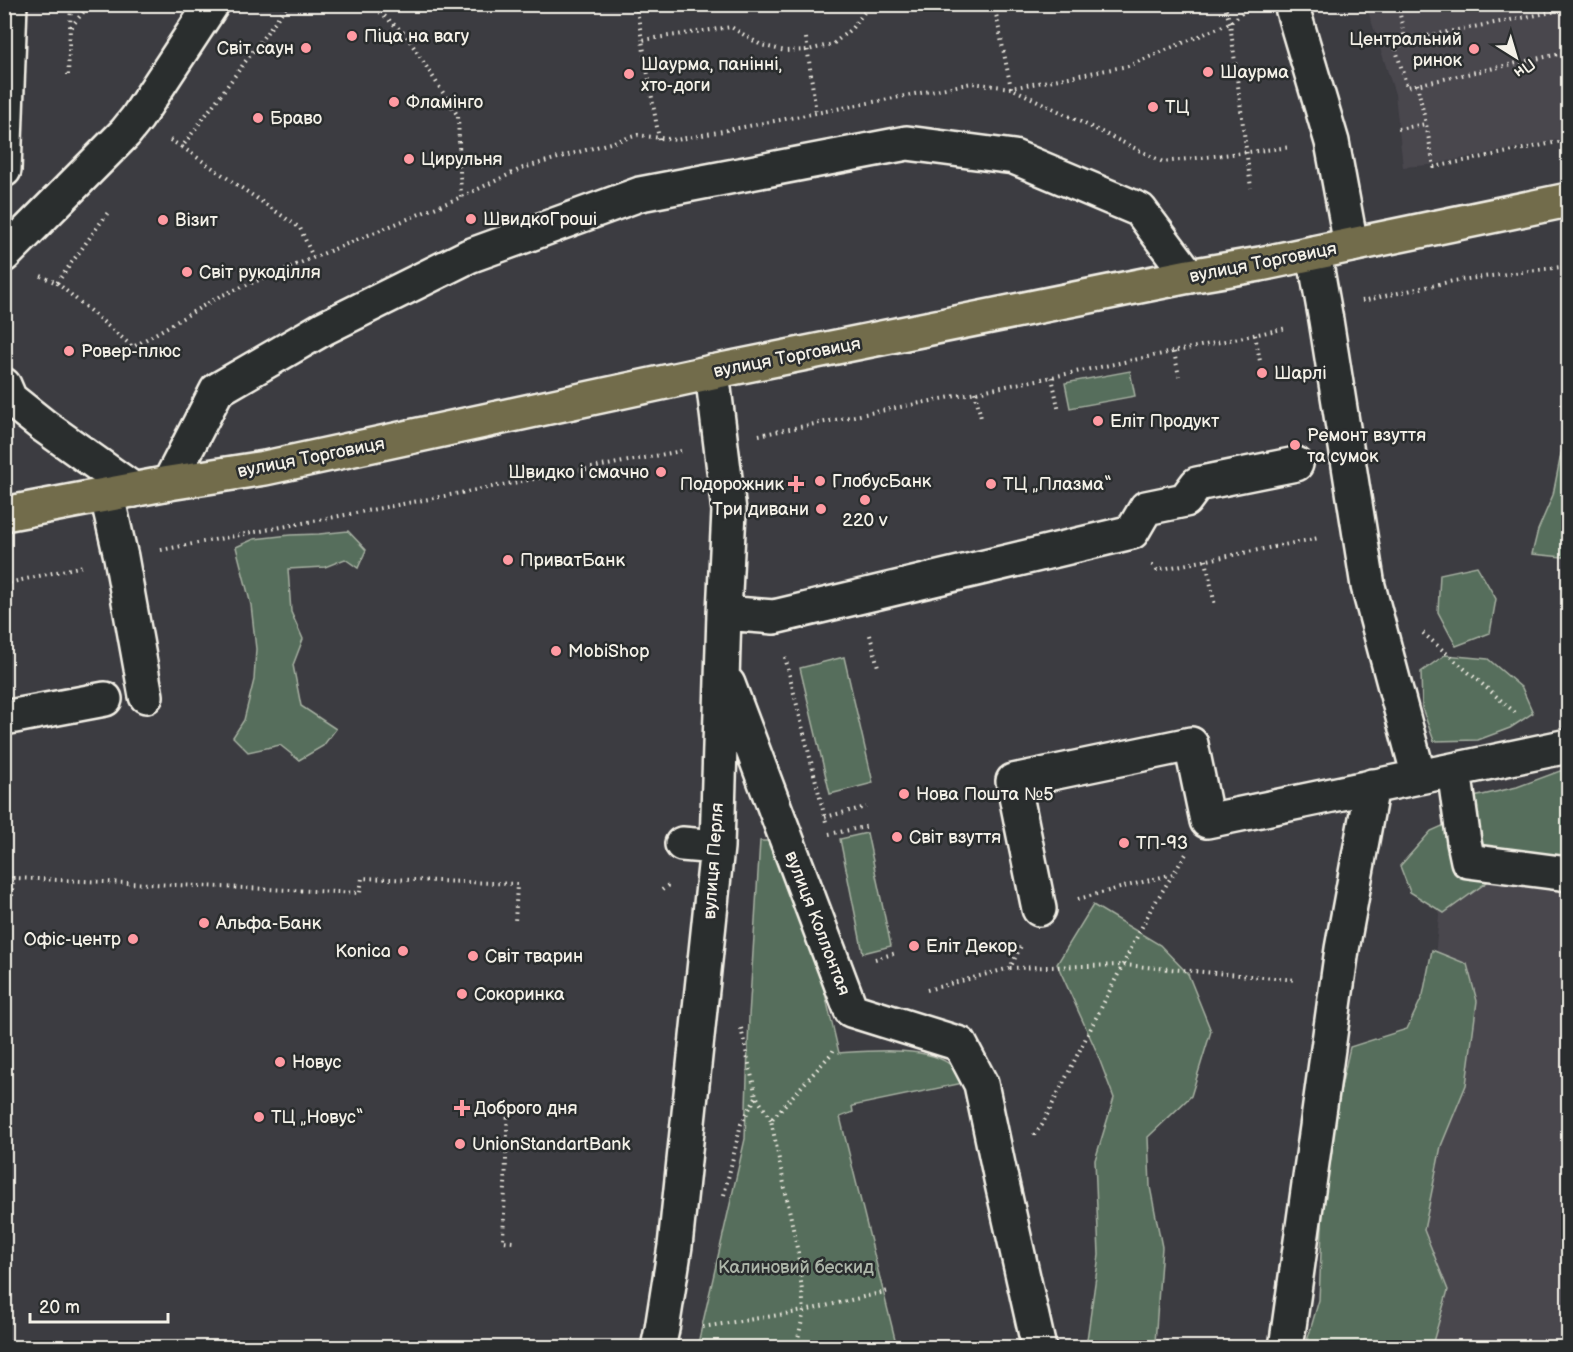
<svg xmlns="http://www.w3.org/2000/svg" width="1573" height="1352" viewBox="0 0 1573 1352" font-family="'Balsamiq Sans',sans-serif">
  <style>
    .built { fill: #49464e }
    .green { fill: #576e5b; stroke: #a6b0a2; stroke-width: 1.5 }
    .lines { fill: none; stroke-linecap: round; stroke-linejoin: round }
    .minor-casing { stroke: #f4f1e8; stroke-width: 38 }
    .major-casing { stroke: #f4f1e8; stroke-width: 38 }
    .path { stroke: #f4f1e8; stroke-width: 4; stroke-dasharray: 1.5 4.5; stroke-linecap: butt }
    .minor { stroke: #2a2d2e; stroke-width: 33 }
    .major { stroke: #726c4b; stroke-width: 33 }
    .poi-dot { fill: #ff9aa2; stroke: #2a2d2e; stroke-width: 2 }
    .labels { text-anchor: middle; stroke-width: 5; stroke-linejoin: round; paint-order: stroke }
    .poi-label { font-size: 18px; fill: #f4f1e8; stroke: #2a2d2e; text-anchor: start }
    .street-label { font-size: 18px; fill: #f4f1e8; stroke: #2a2d2e }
    .park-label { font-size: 18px; fill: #adb6a9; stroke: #2a2d2e }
  </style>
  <rect width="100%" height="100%" fill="#3c3c41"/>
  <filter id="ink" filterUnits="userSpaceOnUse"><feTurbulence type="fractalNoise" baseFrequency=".0167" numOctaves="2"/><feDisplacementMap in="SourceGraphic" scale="12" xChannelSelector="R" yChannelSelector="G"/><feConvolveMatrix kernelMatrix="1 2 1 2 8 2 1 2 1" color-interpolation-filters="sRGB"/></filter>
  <g filter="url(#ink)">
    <path class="built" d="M 1366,5 L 1568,5 L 1568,138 L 1429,165 L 1403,167 L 1395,94 Z
      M 1446,841 L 1568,846 L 1568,1347 L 1398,1348 Z"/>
    <path class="green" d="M 1130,371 L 1135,396 L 1070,408 L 1065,383 Z
      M 1568,435 L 1568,556 L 1563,557 L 1532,554 L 1538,530 L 1553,495 L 1561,454 Z
      M 348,531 L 366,550 L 358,568 L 345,559 L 325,567 L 288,569 L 291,612 L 303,639 L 293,665 L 301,706 L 336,729 L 323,746 L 299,760 L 280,745 L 248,752 L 233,737 L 244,720 L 254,680 L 256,649 L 251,605 L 236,547 L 254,539 L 290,535 L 319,534 Z
      M 1477,566 L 1496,599 L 1490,633 L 1456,646 L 1438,612 L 1440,574 Z
      M 1445,655 L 1488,659 L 1522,688 L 1533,713 L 1510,728 L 1478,740 L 1434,741 L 1422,708 L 1421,672 Z
      M 844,657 L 873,783 L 830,794 L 800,668 Z
      M 1568,768 L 1568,868 L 1497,875 L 1444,913 L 1410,892 L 1400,866 L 1431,831 L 1467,815 L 1474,797 L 1517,787 Z
      M 867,833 L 891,946 L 863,953 L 840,839 Z
      M 760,841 L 789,841 L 839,1053 C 868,1051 931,1045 953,1067 C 957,1071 960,1078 963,1083 L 852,1106 L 853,1112 L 840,1117 L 897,1347 L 697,1348 L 745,1139 L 749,1016 Z
      M 1093,905 L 1160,945 L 1188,974 L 1211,1031 L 1191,1096 L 1148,1137 L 1150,1187 L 1162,1247 L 1155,1343 L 1154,1347 L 1086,1347 L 1099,1255 L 1095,1160 L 1114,1098 L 1095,1048 L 1057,964 Z
      M 1432,950 L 1467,964 L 1477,1001 L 1466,1085 L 1441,1146 L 1424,1230 L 1448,1290 L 1433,1342 L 1429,1348 L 1305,1348 L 1319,1300 L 1325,1157 L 1350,1047 L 1407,1029 L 1423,995 Z"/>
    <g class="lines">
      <defs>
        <path id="minor" d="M 1291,4 L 1332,142 L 1351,245
          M 4,170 L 10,4
          M 1314,253 L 1326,320 L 1368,586 L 1419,777 L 1568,746
          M 4,255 L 125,133 L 137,118 L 212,4
          M 4,385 L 10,399 L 44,426 L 134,490
          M 169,483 L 217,390 L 324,328 L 469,256 L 640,194 L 907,143 L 1014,157 L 1140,210 L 1189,276
          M 107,496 L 121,557 L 146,696
          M 724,613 L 774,617 L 1132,532 L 1146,508 L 1185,500 L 1197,484 L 1296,464
          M 728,684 L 851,1010 L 960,1044 L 981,1084 L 1001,1179 L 1039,1348
          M 4,718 L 105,699
          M 1454,770 L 1464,842 L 1468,861 L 1568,874
          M 682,844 L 717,847
          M 1039,909 L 1013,781 L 1191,744 L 1207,821 L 1419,777
          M 658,1348 L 662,1329 L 675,1246 L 717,847 L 724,613 L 729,511 L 712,372
          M 1286,1348 L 1342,949 L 1372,786"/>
        <path id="major" d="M 4,514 L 169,483 L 265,468 L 712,372 L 1189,276 L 1260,264 L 1568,200"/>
      </defs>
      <use href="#minor" class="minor-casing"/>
      <use href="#major" class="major-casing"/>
      <path class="path" d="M 371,4 L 406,35 L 458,116 L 461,197
        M 636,4 L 642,40
        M 994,4 L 1011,88 L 1163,162 L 1291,147
        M 1224,4 L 1230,23 L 1251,188
        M 1398,4 L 1405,40 L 1568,9
        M 71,27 L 90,4
        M 806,38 L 816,113
        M 1405,40 L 1396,50 L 1407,87 L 1568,52
        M 68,75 L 71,4
        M 1417,84 L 1426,124
        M 1398,129 L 1426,124 L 1434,167 L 1568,140
        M 659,139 L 642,40 L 731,27 L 761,45 L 785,51 L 808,50 L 833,44 L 852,28 L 870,5 L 875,4
        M 170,140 L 182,147 L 288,4
        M 182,147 L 300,228 L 313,257
        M 41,276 L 57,283 L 109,211
        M 57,283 L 133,347 L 220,296 L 461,197 L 523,168 L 638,135 L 676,140 L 972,83 L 1011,88 L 1128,66 L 1230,23 L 1249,7
        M 1362,301 L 1453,281 L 1568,266
        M 1255,335 L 1260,361
        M 1174,352 L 1179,376
        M 1052,377 L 1059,412
        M 975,392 L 981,418
        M 759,435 L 1052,377 L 1287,328
        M 161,550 L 681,451
        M 1206,560 L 1215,606
        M 1152,565 L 1157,570 L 1319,538
        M 4,584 L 83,566
        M 1423,633 L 1518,715
        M 870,635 L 878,667
        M 785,657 L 826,822
        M 825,817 L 866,807
        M 829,834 L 870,826
        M 662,890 L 671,883
        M 12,896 L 13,878 L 360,893 L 362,878 L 517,884 L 515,923
        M 1078,899 L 1173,874
        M 875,959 L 896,953
        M 1010,968 L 1123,965 L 1297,980
        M 927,990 L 1010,968 L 1022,944
        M 741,1028 L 756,1096 L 771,1120
        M 508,1105 L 503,1241 L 513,1242
        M 1034,1135 L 1042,1125 L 1151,909 L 1186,854
        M 724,1195 L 741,1124 L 756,1097
        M 703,1327 L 804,1311 L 889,1291
        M 796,1348 L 804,1311 L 798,1253 L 771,1120 L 832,1053 L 835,1047"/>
      <use href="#minor" class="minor"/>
      <use href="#major" class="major"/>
    </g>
  </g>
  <g class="poi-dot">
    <circle cx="352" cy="36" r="6"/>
    <circle cx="306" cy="48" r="6"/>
    <circle cx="1474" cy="49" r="6"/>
    <circle cx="1208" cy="72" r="6"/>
    <circle cx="629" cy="74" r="6"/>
    <circle cx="394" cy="102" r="6"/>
    <circle cx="1153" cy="107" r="6"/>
    <circle cx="258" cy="118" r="6"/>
    <circle cx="409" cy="159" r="6"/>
    <circle cx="471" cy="219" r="6"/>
    <circle cx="163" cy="220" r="6"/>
    <circle cx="187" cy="272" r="6"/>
    <circle cx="69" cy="351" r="6"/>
    <circle cx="1262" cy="373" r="6"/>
    <circle cx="1098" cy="421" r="6"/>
    <circle cx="1295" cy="445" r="6"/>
    <circle cx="661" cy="472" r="6"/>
    <circle cx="820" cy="481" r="6"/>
    <path d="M793 475h6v6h6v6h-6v6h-6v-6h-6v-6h6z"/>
    <circle cx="991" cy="484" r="6"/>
    <circle cx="865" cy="500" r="6"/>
    <circle cx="821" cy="509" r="6"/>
    <circle cx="508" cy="560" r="6"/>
    <circle cx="556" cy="651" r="6"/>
    <circle cx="904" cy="794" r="6"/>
    <circle cx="897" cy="837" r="6"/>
    <circle cx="1124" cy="843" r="6"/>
    <circle cx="204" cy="923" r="6"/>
    <circle cx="133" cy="939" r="6"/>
    <circle cx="914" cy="946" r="6"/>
    <circle cx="403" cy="951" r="6"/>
    <circle cx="473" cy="956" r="6"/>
    <circle cx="462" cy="994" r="6"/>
    <circle cx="280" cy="1062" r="6"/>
    <path d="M459 1099h6v6h6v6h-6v6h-6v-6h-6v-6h6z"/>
    <circle cx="259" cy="1117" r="6"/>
    <circle cx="460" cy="1144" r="6"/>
  </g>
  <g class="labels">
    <g class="poi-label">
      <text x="364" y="42">Піца на вагу</text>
      <text x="1462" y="45" text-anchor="end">Центральний<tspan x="1462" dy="21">ринок</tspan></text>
      <text x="294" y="54" text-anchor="end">Світ саун</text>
      <text x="641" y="70">Шаурма, панінні,<tspan x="641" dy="21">хто-доги</tspan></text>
      <text x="1220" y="78">Шаурма</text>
      <text x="406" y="108">Фламінго</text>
      <text x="1165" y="113">ТЦ</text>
      <text x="270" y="124">Браво</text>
      <text x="421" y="165">Цирульня</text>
      <text x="483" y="225">ШвидкоГроші</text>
      <text x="175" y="226">Візит</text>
      <text x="199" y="278">Світ рукоділля</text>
      <text x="81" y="357">Ровер-плюс</text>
      <text x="1274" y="379">Шарлі</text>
      <text x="1110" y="427">Еліт Продукт</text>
      <text x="1307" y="441">Ремонт взуття<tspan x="1307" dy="21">та сумок</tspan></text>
      <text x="649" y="478" text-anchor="end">Швидко і смачно</text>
      <text x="832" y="487">ГлобусБанк</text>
      <text x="784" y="490" text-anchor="end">Подорожник</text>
      <text x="1003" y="490">ТЦ „Плазма“</text>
      <text x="809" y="515" text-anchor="end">Три дивани</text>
      <text x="865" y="526" text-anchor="middle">220 v</text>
      <text x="520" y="566">ПриватБанк</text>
      <text x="568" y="657">MobiShop</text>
      <text x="916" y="800">Нова Пошта №5</text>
      <text x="909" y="843">Світ взуття</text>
      <text x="1136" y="849">ТП-93</text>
      <text x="216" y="929">Альфа-Банк</text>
      <text x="121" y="945" text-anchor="end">Офіс-центр</text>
      <text x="926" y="952">Еліт Декор</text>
      <text x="391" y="957" text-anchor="end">Konica</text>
      <text x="485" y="962">Світ тварин</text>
      <text x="474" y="1000">Сокоринка</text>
      <text x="292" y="1068">Новус</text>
      <text x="474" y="1114">Доброго дня</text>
      <text x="271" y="1123">ТЦ „Новус“</text>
      <text x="472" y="1150">UnionStandartBank</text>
    </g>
    <g class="street-label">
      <text transform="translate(1263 262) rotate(-11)" y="6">вулиця Торговиця</text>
      <text transform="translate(787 357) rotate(-11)" y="6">вулиця Торговиця</text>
      <text transform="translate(311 457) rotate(-11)" y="6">вулиця Торговиця</text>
      <text transform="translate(713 861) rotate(-86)" y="6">вулиця Перля</text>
      <text transform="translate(818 923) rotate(69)" y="6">вулиця Коллонтая</text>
    </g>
    <g class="park-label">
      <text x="796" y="1273">Калиновий бескид</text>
    </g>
  </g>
  <rect width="1573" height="1352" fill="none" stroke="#2a2d2e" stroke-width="24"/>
  <rect x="12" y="12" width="1549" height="1328" fill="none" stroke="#f4f1e8" stroke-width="2" filter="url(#ink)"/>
  <g transform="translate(1516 57) rotate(143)" stroke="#2a2d2e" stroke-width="4.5" paint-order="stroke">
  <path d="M0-4.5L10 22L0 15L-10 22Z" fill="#f4f1e8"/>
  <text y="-9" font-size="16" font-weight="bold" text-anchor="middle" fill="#f4f1e8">Пн</text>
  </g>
  <path d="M30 1313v9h138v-9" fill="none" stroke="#f4f1e8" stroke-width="3"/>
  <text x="39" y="1313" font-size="18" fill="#f4f1e8" stroke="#2a2d2e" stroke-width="4.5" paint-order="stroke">20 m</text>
</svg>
